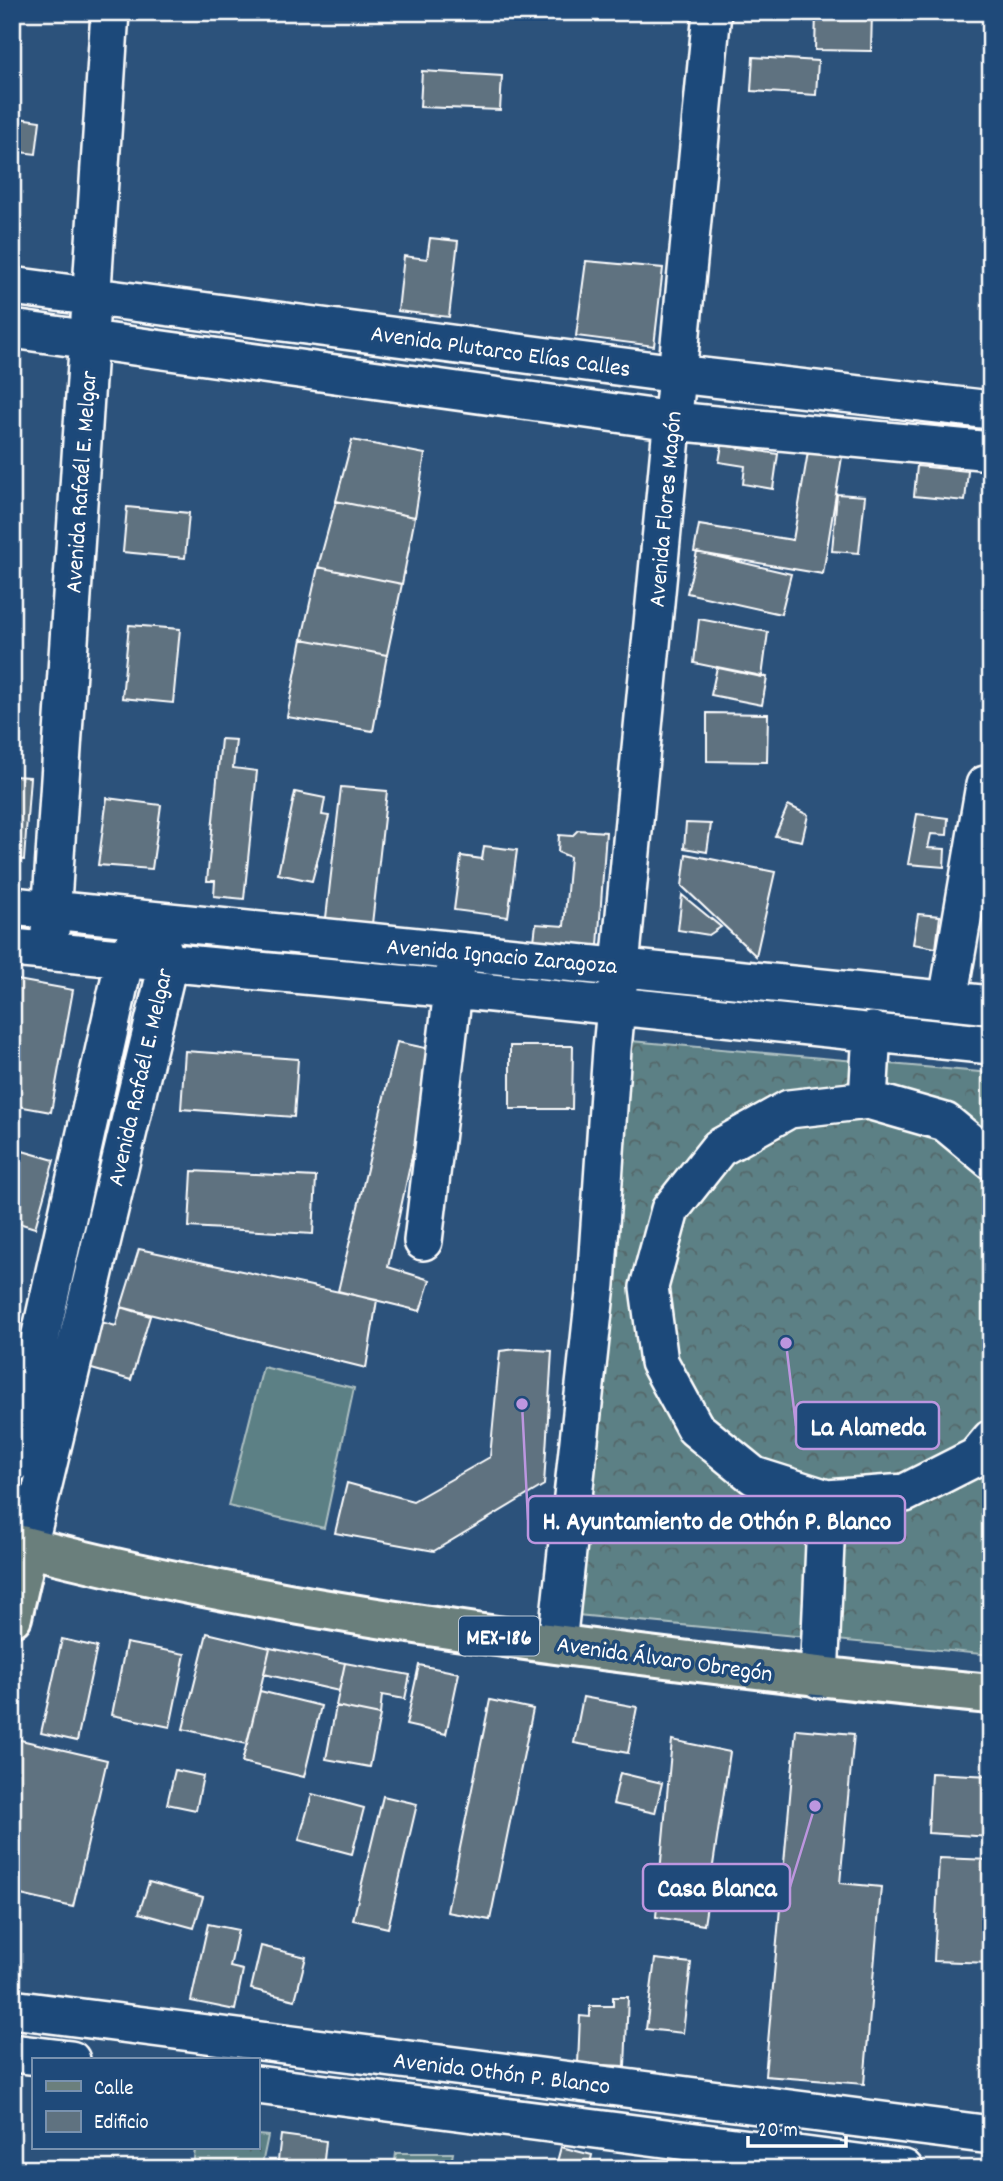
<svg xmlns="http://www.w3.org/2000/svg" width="1003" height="2181" viewBox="0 0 1003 2181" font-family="Dekko,sans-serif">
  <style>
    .grass { fill: #5c8085; stroke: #aec0c2; stroke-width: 2 }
    .forest { fill: url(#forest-crowns); stroke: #aec0c2; stroke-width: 2 }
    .building { fill: #5f7280; stroke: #fff; stroke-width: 2 }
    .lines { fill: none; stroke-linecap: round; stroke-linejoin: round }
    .minor-casing { stroke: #fff; stroke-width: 42 }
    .major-casing { stroke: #fff; stroke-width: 44 }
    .minor { stroke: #1f4a7a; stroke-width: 37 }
    .major { stroke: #6b7f7c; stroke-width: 38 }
    .labels { text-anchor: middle; stroke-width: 7; stroke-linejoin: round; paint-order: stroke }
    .shield { fill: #1f4a7a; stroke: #bcc9d7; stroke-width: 2 }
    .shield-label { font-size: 23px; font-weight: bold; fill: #fff }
    .street-label { font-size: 24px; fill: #fff; stroke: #1f4a7a }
    .leader { fill: none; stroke: #bd96df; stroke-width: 2.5 }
    .callout-dot { fill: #bd96df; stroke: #1f4a7a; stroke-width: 2.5 }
    .callout { fill: #1f4a7a; stroke: #bd96df; stroke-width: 2.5 }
    .callout-label { font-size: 26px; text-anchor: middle; font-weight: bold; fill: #fff }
  </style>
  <defs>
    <pattern id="forest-crowns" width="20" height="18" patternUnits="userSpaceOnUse" patternTransform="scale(1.75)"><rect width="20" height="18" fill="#5c8085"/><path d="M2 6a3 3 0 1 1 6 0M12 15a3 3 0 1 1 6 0" fill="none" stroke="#546668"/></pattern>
  </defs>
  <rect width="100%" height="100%" fill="#2c527b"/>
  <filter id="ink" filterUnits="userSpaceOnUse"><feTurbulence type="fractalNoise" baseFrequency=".0143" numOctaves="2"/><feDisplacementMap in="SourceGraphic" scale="14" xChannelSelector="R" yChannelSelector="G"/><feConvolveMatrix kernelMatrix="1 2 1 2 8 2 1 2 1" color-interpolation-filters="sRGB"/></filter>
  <g filter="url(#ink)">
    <path class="grass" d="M 263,1367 L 354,1388 L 324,1528 L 228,1506 Z"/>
    <path class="forest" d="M 597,1038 L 991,1073 L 991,1655 L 567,1614 Z
      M 257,2135 L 268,2136 L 261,2169 L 193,2169 L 195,2148 L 257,2148 Z
      M 396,2153 L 453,2153 L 450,2169 L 394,2169 Z"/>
    <path class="building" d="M 816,12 L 872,12 L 871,51 L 815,50 Z
      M 753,57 L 818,61 L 816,95 L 751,91 Z
      M 422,71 L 502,76 L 500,110 L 420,107 Z
      M 12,117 L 40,121 L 36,154 L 12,151 Z
      M 430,238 L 458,241 L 449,317 L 398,311 L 404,256 L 427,259 Z
      M 586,261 L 663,268 L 654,346 L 576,336 Z
      M 352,440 L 425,454 L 415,517 L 336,501 Z
      M 722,445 L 778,454 L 773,489 L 743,484 L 745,466 L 719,462 Z
      M 808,452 L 842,457 L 823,574 L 694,552 L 699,525 L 793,540 Z
      M 917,466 L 968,471 L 965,501 L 914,496 Z
      M 837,494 L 865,496 L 859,553 L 832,551 Z
      M 336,501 L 415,517 L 402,584 L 318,567 Z
      M 127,507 L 189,513 L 185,558 L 123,552 Z
      M 697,552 L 791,574 L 781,614 L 687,593 Z
      M 318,567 L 402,584 L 387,655 L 302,639 Z
      M 699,619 L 768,632 L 762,677 L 694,663 Z
      M 129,625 L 180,629 L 173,703 L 122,698 Z
      M 302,639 L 387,655 L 373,731 L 287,717 Z
      M 717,667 L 767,677 L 762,705 L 711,695 Z
      M 707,713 L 768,714 L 767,762 L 707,761 Z
      M 221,739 L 236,740 L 233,768 L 257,771 L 244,899 L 214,896 L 215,881 L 207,881 Z
      M 12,776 L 30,777 L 24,860 L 12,859 Z
      M 341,787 L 387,791 L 372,924 L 326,918 Z
      M 295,792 L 325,798 L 322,815 L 329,816 L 312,881 L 278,874 Z
      M 107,798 L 161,805 L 152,869 L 98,865 Z
      M 788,805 L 808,815 L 802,841 L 775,836 Z
      M 917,814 L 948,818 L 947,835 L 931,834 L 928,848 L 945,849 L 944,867 L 908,864 Z
      M 686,823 L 711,824 L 707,852 L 684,848 Z
      M 578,830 L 606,832 L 598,946 L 534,941 L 536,924 L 564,926 L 570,857 L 558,852 L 559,835 L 572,836 Z
      M 484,846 L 517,850 L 508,917 L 454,910 L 461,856 L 482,859 Z
      M 686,854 L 775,872 L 756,956 L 682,886 Z
      M 682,895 L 721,927 L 709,935 L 678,930 Z
      M 918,914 L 940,916 L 936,948 L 913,944 Z
      M 12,979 L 73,990 L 51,1112 L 12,1105 Z
      M 397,1042 L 435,1050 L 388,1267 L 430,1280 L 420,1311 L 338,1291 Z
      M 510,1046 L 573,1046 L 572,1109 L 510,1109 Z
      M 185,1051 L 298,1059 L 294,1117 L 181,1109 Z
      M 12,1148 L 54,1160 L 35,1228 L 12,1221 Z
      M 192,1171 L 316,1177 L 313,1234 L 189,1227 Z
      M 139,1249 L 377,1300 L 366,1368 L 121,1307 Z
      M 121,1307 L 150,1316 L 131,1380 L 88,1368 L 101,1322 L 116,1326 Z
      M 517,1349 L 552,1351 L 544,1485 L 434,1551 L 335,1533 L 347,1483 L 413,1501 L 490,1457 L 500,1351 Z
      M 207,1633 L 270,1648 L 247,1744 L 183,1729 Z
      M 62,1639 L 97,1647 L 77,1741 L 41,1733 Z
      M 126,1643 L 185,1654 L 170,1727 L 112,1715 Z
      M 270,1648 L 345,1663 L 339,1691 L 264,1674 Z
      M 345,1663 L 410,1675 L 405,1699 L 382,1695 L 380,1715 L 336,1706 Z
      M 419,1665 L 459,1673 L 446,1734 L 406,1725 Z
      M 260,1691 L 321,1706 L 304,1777 L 242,1762 Z
      M 583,1697 L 637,1707 L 628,1753 L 574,1743 Z
      M 490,1700 L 533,1709 L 490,1920 L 447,1912 Z
      M 336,1706 L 380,1715 L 370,1767 L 326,1759 Z
      M 796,1729 L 854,1734 L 840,1883 L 881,1887 L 864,2084 L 765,2076 Z
      M 12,1738 L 107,1760 L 73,1907 L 12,1893 Z
      M 672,1740 L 730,1752 L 704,1925 L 656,1917 Z
      M 175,1770 L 203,1776 L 196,1810 L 167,1804 Z
      M 620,1773 L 662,1783 L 655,1813 L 613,1804 Z
      M 931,1773 L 991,1776 L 991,1837 L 928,1833 Z
      M 312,1794 L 364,1808 L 352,1854 L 299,1840 Z
      M 383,1796 L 417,1804 L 388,1928 L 353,1920 Z
      M 939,1858 L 991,1860 L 991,1963 L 934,1961 Z
      M 149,1882 L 203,1897 L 194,1928 L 139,1913 Z
      M 208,1924 L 238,1930 L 230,1967 L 243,1970 L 235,2010 L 191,2001 Z
      M 261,1946 L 306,1957 L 295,2000 L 251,1989 Z
      M 655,1959 L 691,1963 L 683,2033 L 646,2029 Z
      M 613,1997 L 628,1997 L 625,2066 L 578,2064 L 580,2016 L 590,2017 L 590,2006 L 613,2006 Z
      M 281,2135 L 326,2141 L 323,2169 L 277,2169 Z
      M 561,2147 L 592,2155 L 589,2169 L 555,2169 Z"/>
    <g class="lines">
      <defs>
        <path id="minor" d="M 12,286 L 677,374 L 991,410
          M 12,329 L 673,421 L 991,451
          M 12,906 L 991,1005
          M 50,933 L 110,12
          M 12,948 L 453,989 L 991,1045
          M 948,1000 L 985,785
          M 868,1100 L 872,1031
          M 991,1160 L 945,1122 L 868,1100 L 789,1109 L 719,1148 L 670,1210 L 649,1287 L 659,1362 L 695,1428 L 754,1476 L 827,1499 L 905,1493 L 976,1457 L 991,1439
          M 423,1241 L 456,965
          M 12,1464 L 125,958 L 138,940
          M 28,1547 L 168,964 L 160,943
          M 557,1644 L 596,1284 L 612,1049 L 712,12
          M 819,1679 L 827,1499
          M 12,2009 L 991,2135
          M 12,2053 L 71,2060
          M 257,2085 L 904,2169"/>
        <path id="major" d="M 12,1543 C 195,1591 382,1621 570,1646 C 710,1664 850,1681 991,1694
          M 12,1617 L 28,1547"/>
      </defs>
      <use href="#minor" class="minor-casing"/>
      <use href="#major" class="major-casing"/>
      <use href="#minor" class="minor"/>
      <use href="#major" class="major"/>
    </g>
  </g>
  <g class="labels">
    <rect class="shield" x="459" y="1616.5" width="80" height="39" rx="5"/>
    <g class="shield-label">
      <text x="499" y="1644">MEX-186</text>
    </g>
    <g class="street-label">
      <text transform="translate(501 350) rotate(8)" y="8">Avenida Plutarco Elías Calles</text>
      <text transform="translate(80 482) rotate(-86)" y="8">Avenida Rafaél E. Melgar</text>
      <text transform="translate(664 509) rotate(-85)" y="8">Avenida Flores Magón</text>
      <text transform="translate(502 955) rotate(5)" y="8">Avenida Ignacio Zaragoza</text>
      <text transform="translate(139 1077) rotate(-77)" y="8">Avenida Rafaél E. Melgar</text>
      <text transform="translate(665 1658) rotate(8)" y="8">Avenida Álvaro Obregón</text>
      <text transform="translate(502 2072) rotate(7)" y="8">Avenida Othón P. Blanco</text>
    </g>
  </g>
  <path class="leader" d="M786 1343L796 1426M522 1404L528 1520M815 1806L790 1887"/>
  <g class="callout-dot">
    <circle cx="786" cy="1343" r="7"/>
    <circle cx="522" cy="1404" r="7"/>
    <circle cx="815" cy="1806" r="7"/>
  </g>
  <g class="callout">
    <rect x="796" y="1402" width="143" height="47" rx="7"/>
    <rect x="528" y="1496" width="377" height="47" rx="7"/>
    <rect x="643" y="1864" width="147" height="47" rx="7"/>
  </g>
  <g class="callout-label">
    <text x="868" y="1435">La Alameda</text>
    <text x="717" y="1529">H. Ayuntamiento de Othón P. Blanco</text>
    <text x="717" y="1896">Casa Blanca</text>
  </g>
  <rect width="1003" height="2181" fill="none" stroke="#1f4a7a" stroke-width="42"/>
  <rect x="21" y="21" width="961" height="2139" fill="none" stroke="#fff" stroke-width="2.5" filter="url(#ink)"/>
  <rect x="32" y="2058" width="228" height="91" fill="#1f4a7a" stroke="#7992af" stroke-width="2"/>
  <rect x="46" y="2081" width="35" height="10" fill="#6b7f7c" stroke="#7992af" stroke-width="2"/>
  <text x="94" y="2094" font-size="21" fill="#ffffff">Calle</text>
  <rect x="46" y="2111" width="35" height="21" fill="#5f7280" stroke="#7992af" stroke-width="2"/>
  <text x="94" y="2128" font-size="21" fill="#ffffff">Edificio</text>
  <path d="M748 2136v10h98v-10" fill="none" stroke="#ffffff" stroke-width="3.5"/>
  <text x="758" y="2136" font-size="21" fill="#ffffff" stroke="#1f4a7a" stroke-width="5" paint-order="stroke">20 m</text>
</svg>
